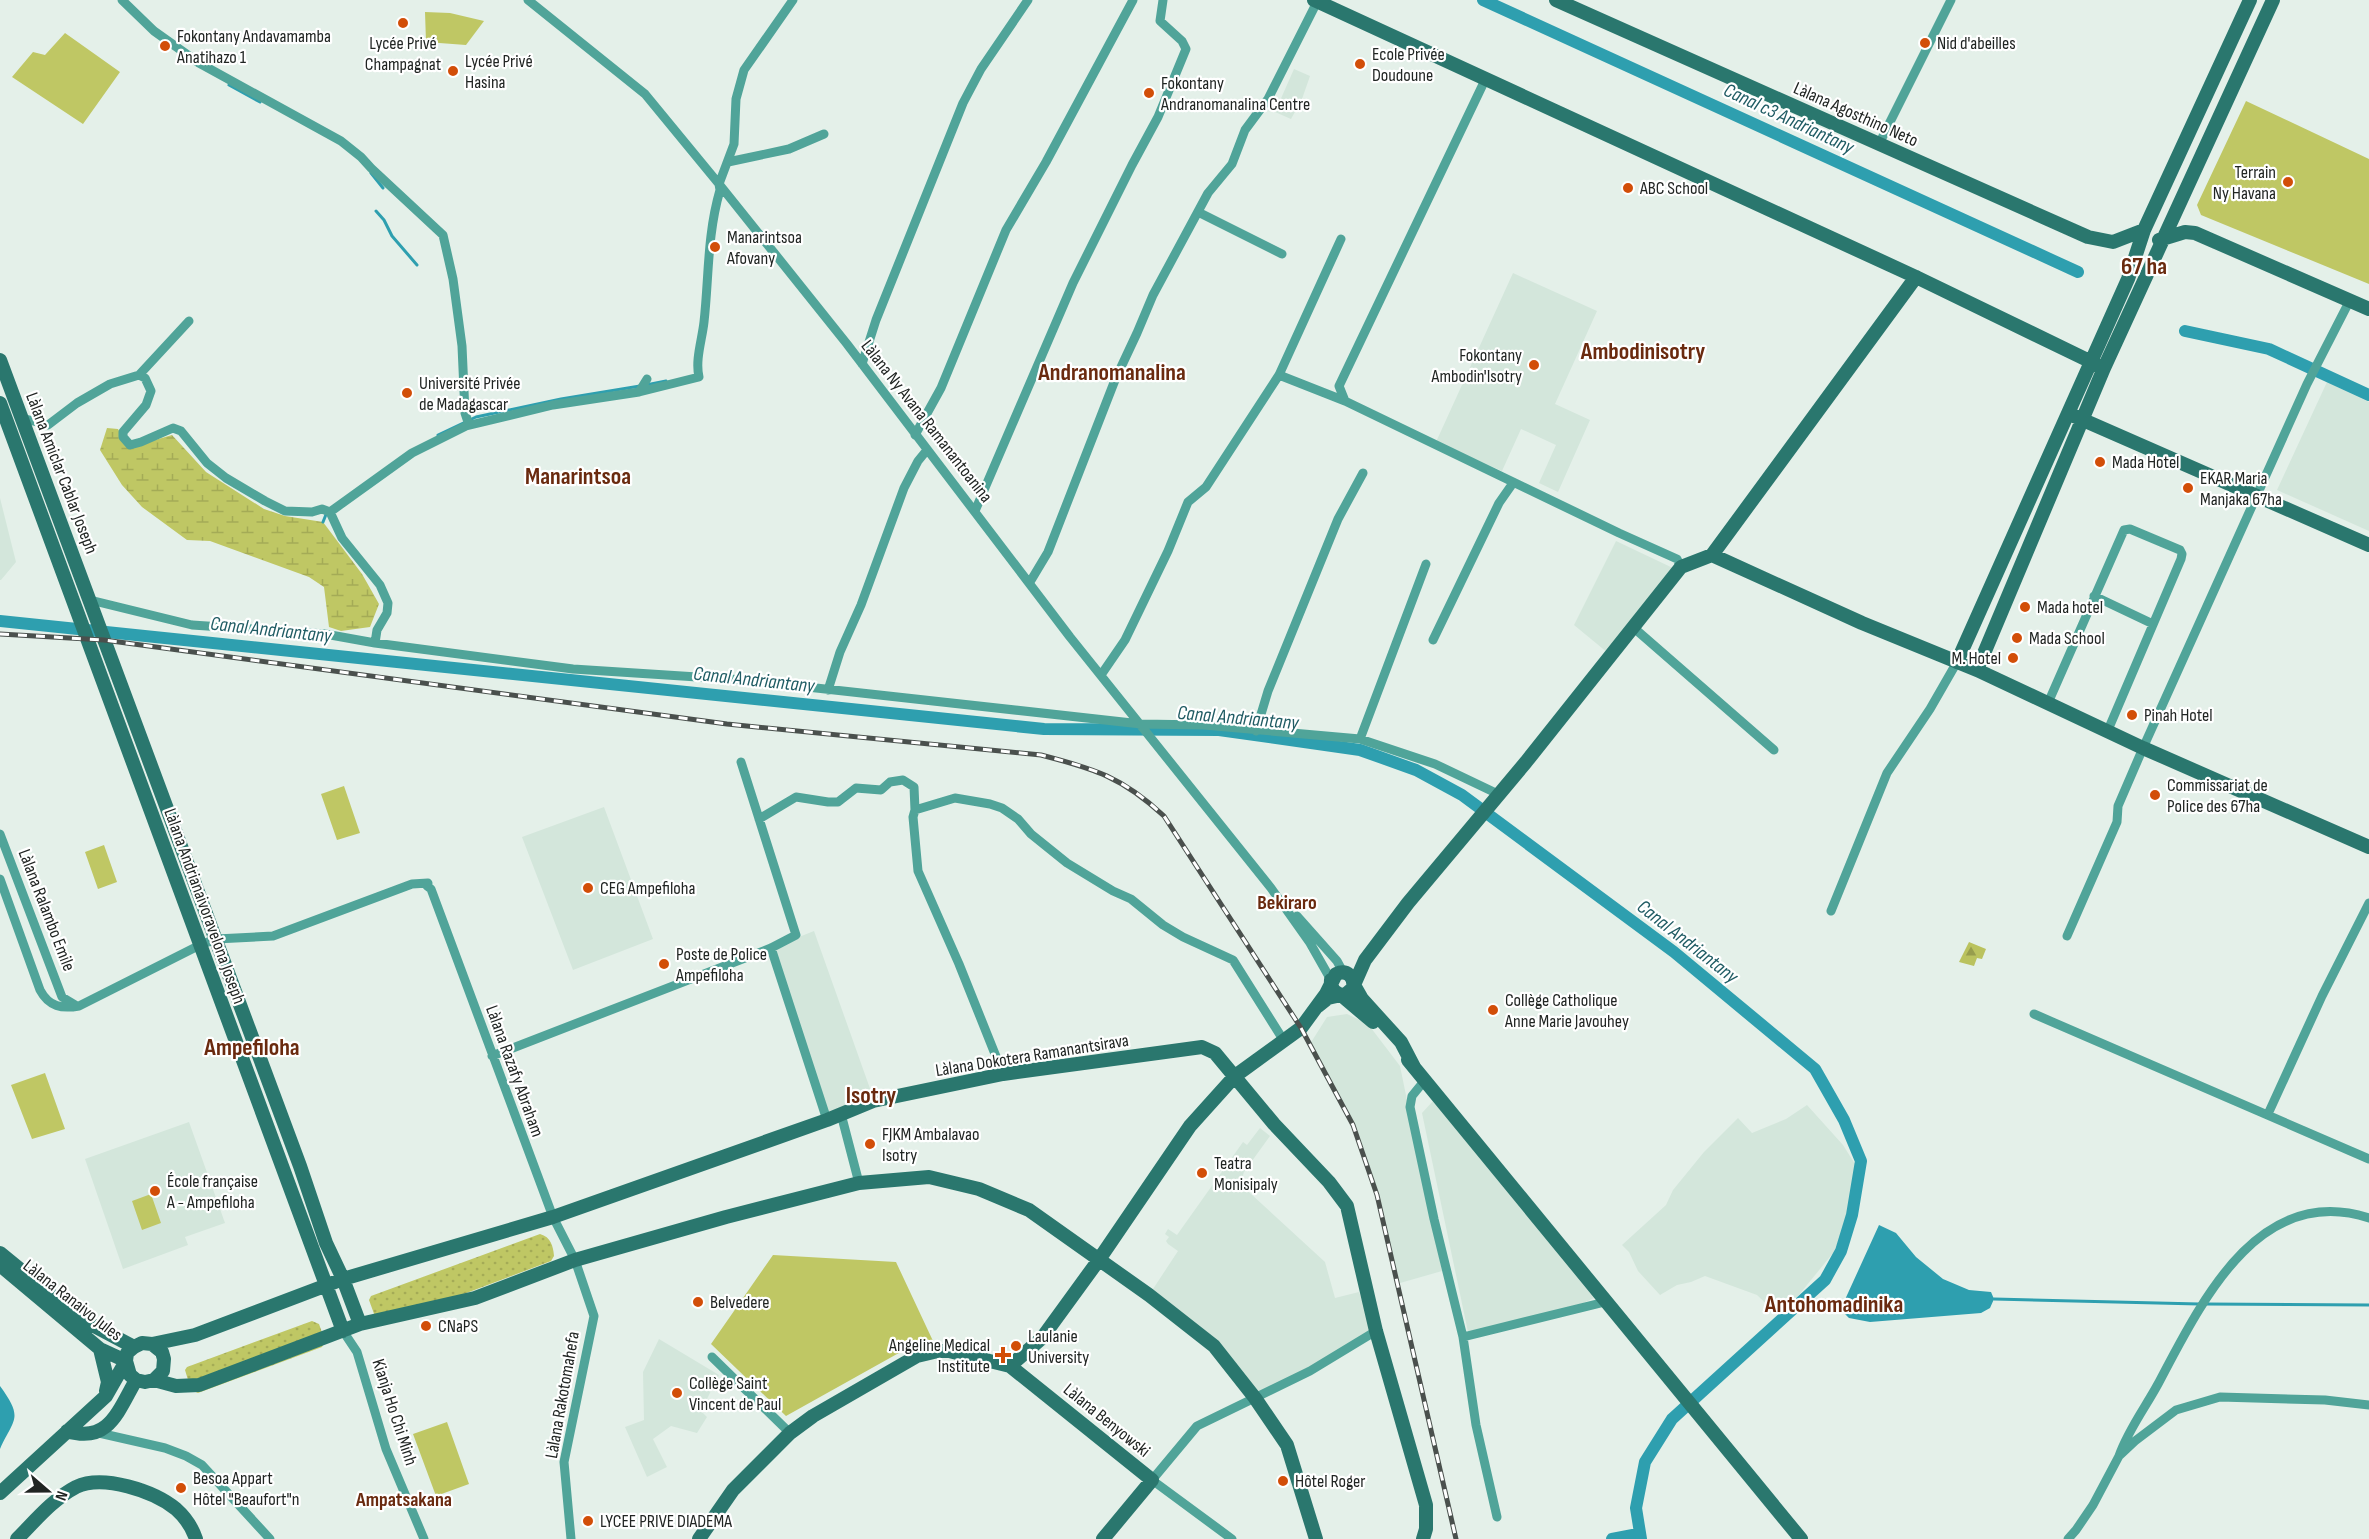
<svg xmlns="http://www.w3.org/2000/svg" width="2369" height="1539" viewBox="0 0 2369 1539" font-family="'Sofia Sans Condensed',sans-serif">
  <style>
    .built { fill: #d3e6db }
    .green { fill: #bfc764 }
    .forest { fill: url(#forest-firs) }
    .wetland { fill: url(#wetland-marsh) }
    .garden { fill: url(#garden-dots) }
    .water { fill: #2e9faf }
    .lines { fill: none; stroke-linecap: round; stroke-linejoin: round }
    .stream { stroke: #2e9faf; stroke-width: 3 }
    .canal { stroke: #2e9faf; stroke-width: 12 }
    .street { stroke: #50a499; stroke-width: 9 }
    .secondary { stroke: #2a776e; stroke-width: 14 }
    .rail-casing { stroke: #4a504d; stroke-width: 5 }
    .rail { stroke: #fff; stroke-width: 3; stroke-dasharray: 9; stroke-linecap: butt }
    .poi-dot { fill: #d24e08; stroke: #fff; stroke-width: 2 }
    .labels { text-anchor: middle; stroke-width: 4.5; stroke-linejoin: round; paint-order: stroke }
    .poi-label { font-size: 18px; fill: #212523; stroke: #fff; text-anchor: start }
    .street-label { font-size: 18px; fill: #212523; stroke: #fff }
    .water-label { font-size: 20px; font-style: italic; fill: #205c64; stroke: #fff }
    .neighbourhood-label { font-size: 20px; font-weight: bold; fill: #6a2a0f; stroke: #fff }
    .district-label { font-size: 24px; font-weight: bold; fill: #6a2a0f; stroke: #fff }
  </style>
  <defs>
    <pattern id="forest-firs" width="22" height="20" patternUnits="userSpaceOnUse" patternTransform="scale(1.5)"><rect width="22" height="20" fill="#bac25e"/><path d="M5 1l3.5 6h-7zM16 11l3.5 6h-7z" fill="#979d4d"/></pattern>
    <pattern id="wetland-marsh" width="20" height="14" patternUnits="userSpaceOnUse" patternTransform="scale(1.5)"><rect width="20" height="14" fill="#bfc764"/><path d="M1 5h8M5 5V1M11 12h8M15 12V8" fill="none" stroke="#a4ab56"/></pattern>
    <pattern id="garden-dots" width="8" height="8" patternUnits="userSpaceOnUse" patternTransform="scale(1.5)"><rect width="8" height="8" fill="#bfc764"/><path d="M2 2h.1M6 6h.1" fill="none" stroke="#a4ab56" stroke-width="1.8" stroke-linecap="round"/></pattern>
  </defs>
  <rect width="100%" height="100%" fill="#e4f0e9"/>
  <path class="built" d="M 1294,69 L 1310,76 L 1302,99 L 1291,119 L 1275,112 Z
    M 1513,273 L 1597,311 L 1555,404 L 1590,420 L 1558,492 L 1539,483 L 1556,445 L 1521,429 L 1502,471 L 1436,442 Z
    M 2327,382 L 2369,402 L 2369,531 L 2277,490 Z
    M 0,498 L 16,562 L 1,580 L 0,580 Z
    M 1616,541 L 1675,569 L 1608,653 L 1574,625 Z
    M 604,807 L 653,939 L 573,970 L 522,837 Z
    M 814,931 L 873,1097 L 827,1116 L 774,947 Z
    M 1347,1014 L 1368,1024 L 1400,1066 L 1442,1271 L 1400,1283 L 1377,1195 L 1353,1125 L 1310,1044 L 1327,1017 Z
    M 1433,1101 L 1594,1298 L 1562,1313 L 1468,1332 L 1422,1113 Z
    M 1807,1105 L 1843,1145 L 1855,1164 L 1854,1196 L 1849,1218 L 1833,1253 L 1798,1296 L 1776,1313 L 1757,1295 L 1705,1276 L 1691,1282 L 1677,1285 L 1660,1295 L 1638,1271 L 1629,1252 L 1622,1245 L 1666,1205 L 1673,1190 L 1704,1152 L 1738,1118 L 1752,1133 L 1786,1119 Z
    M 189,1122 L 225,1223 L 185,1237 L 188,1245 L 123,1269 L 85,1159 Z
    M 1260,1128 L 1270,1136 L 1244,1172 L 1240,1184 L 1325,1262 L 1335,1298 L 1359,1292 L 1373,1331 L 1259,1395 L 1228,1353 L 1153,1289 L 1178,1251 L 1168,1244 L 1166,1241 L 1169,1237 L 1165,1234 L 1168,1229 L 1177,1235 L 1243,1142 L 1247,1145 Z
    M 659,1339 L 719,1375 L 701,1411 L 707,1417 L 697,1433 L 671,1426 L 653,1439 L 667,1467 L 647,1477 L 625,1427 L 644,1420 L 643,1372 Z"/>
  <path class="green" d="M 425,12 L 450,13 L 484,21 L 466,45 L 426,42 Z
    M 65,33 L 120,72 L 83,124 L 12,77 L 33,52 L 45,55 Z
    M 2246,101 L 2369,159 L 2369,284 L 2201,215 L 2197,205 Z
    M 344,786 L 360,833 L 337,840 L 321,794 Z
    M 104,845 L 117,882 L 98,889 L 85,852 Z
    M 45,1073 L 65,1129 L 32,1139 L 11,1085 Z
    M 151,1194 L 161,1223 L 142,1230 L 132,1201 Z
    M 773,1255 L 896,1262 L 933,1341 L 897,1354 L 786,1416 L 711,1344 Z
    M 447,1422 L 469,1484 L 436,1496 L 413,1434 Z"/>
  <path class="forest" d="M 1969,942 L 1986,949 L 1982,959 L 1977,958 L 1974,966 L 1959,962 Z"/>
  <path class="wetland" d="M 107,428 L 118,429 L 126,444 L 138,445 L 172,435 L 206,472 L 264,509 L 285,516 L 323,522 L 362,574 L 379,604 L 370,627 L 341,631 L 329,627 L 324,587 L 309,577 L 210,541 L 187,540 L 142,507 L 122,485 L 100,450 Z"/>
  <path class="garden" d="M 540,1234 C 551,1237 553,1246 554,1256 L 551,1261 L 382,1325 L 377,1322 L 369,1300 L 371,1296 Z
    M 312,1321 L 319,1324 L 325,1341 L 322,1347 L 198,1393 L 191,1390 L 185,1370 L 187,1367 Z"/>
  <path class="water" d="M 1879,1225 L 1896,1233 L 1916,1257 L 1943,1279 L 1969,1290 L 1991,1292 L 1994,1299 L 1990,1308 L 1981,1313 L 1870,1322 L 1849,1318 L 1843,1312 L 1843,1304 Z
    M 0,1386 C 24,1419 14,1418 0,1449 Z"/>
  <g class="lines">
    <path class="stream" d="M 229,85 L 260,102
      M 371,173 L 383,188
      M 376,211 L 384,220 L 392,236 L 417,265
      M 646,385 L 666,381
      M 438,435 L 476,417 L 561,399 L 640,386
      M 323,522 L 327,512
      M 1994,1299 L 2199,1304
      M 2206,1304 L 2369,1305"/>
    <path class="canal" d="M 1483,0 L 2078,272
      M 2185,331 L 2269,349 L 2369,395
      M 0,621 L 1044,729 L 1219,730 L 1360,750 L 1416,770 L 1462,795 L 1674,952 L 1815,1069 L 1844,1120 L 1861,1161 L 1852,1215 L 1841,1251 L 1825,1280 L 1672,1419 L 1645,1462 L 1636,1508 L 1641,1539
      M 1612,1539 L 1638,1534"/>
    <path class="street" d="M 122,0 L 154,31 L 199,63 L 341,141 L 361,157 L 371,168 L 443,235 L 453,279 L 462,346 L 465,413 L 469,425
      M 528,0 L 645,94 L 719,184 L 847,344 L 1070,637 L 1271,888 L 1310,943 L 1331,980
      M 1485,80 L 1339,386 L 1345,401 L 1619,533 L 1677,559 L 1681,567
      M 1879,144 L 1951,0
      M 728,162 L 789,149 L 824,134
      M 1198,212 L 1282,254
      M 862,364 L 876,320 L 963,103 L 981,69 L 1028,0
      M 139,375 L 145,378 L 151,391 L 146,405 L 123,432 L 123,437 L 130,445 L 141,442 L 173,428 L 181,431 L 207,463 L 226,478 L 265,501 L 285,511 L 312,512 L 322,509 L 330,512
      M 1279,375 L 1345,401
      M 639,392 L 647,379
      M 22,418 L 48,425 L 77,403 L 110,384 L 139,375 L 189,321
      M 915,435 L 941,388 L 1006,230 L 1046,162 L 1133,0
      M 975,511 L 1073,283 L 1132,165 L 1158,117 L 1186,49 L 1182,41 L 1160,21 L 1163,0
      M 330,512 L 412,453 L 466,426 L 553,405 L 639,392 L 699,377 C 695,360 702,340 704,322 C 709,277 707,235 720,190 L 719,184 L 734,144 L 736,99 L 744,70 L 793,0
      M 330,512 L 342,538 L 380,585 L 388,603 L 387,613 L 377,630 L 375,643
      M 1030,582 L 1048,552 L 1115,380 L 1137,333 L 1153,295 L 1208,193 L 1232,164 L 1245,130 L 1268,99 L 1317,2
      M 2094,596 L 2153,624
      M 90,600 L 192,625 L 325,634 L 375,643 L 573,669 L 744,680 L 1141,724 L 1204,725 L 1360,739 L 1435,764 L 1498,794
      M 1634,628 L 1774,750
      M 1433,640 L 1499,503 L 1513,483
      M 1101,675 L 1125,640 L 1168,551 L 1188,502 L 1206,487 L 1279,375 L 1341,239
      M 828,690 L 840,652 L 861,605 L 904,488 L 918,461 L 927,450
      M 2048,703 L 2124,530 L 2130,529 L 2180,550 L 2182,554 L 2181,559 L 2108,730
      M 1256,731 L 1268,691 L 1338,519 L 1363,473
      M 1360,739 L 1426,564
      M 759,819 L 796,797 L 828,802 L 838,802 L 856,788 L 881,790 L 890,782 L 903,780 L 914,787 L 915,810
      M 0,834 L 62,997 L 77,1006
      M 0,879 L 40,990 C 49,1007 62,1009 79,1006 L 200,945 L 216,939 L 273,936 L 412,884 L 428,883 L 427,886 L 431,889 L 553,1217 L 575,1260 L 594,1316 L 564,1462 L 571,1539
      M 1831,911 L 1887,773 L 1930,709 L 1957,662
      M 1297,916 L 1337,961 L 1343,972
      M 2067,936 L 2117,822 L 2118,806 L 2143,748 L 2307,384 L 2349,302
      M 771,948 L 827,1120
      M 2034,1014 L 2369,1159
      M 492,1056 L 771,948 L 796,935 L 741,762
      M 1003,1074 L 959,964 L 918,871 L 913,817 L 915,810 L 955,798 L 990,804 L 1002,808 L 1018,819 L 1031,834 L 1067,863 L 1113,891 L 1131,899 L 1163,925 L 1183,937 L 1233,960 L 1284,1041
      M 1425,1080 L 1412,1096 L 1410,1107 L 1434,1219 L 1463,1337 L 1605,1302
      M 841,1114 L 859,1183
      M 2268,1114 L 2322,996 L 2369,903
      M 343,1331 L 357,1352 L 386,1449 L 424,1539
      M 1463,1337 L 1476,1425 L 1497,1517
      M 712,1357 L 790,1433
      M 99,1433 L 165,1448 L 186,1456 L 202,1465 L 270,1539
      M 2119,1456 C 2128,1430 2145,1408 2158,1384 C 2201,1303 2258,1182 2369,1218
      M 1232,1539 L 1152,1480 L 1197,1426 L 1310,1371 L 1376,1331
      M 2068,1539 L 2076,1530 L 2093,1505 L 2119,1456 L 2135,1441 L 2176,1410 L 2220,1397 L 2325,1400 L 2369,1405"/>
    <path class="secondary" d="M 1314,0 L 1916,277 L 2104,368
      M 1556,0 L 2088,237 L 2113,242 L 2144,230
      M 2159,240 L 2185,232 L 2195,233 L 2369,309
      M 0,360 L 300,1166 L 326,1243 L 343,1279 L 360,1324
      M 0,403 L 343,1331
      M 2074,416 L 2369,545
      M 1712,555 L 1862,623 L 1977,670 L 2143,748 L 2369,847
      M 1957,662 L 2128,279 L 2144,230 L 2250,0
      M 1977,670 L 2104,368 L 2273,0
      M 1318,1006 L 1328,998 L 1341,995 L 1373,1022
      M 1408,1060 L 1801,1539
      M 1414,1067 L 1401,1042 L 1362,999 L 1354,985 L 1365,960 L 1408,903 L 1526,762 L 1681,567 L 1712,555 L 1916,277
      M 0,1253 L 81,1319 L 134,1347
      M 0,1265 L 100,1349 L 126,1361
      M 152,1344 L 162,1352 L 164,1359 L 163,1371 L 154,1380 L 145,1382 L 136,1380 L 130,1375 L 126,1361 L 127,1353 L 134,1347 L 142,1343 L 152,1344 L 195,1335 L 343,1279 L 553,1217 L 827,1120 L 873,1101 L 1003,1074 L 1202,1047 L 1215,1053 L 1274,1124 L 1329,1182 L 1347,1206 L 1376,1331 L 1426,1505 L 1426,1529 L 1423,1539
      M 100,1349 L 108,1382 L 106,1391
      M 1010,1366 L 1042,1338 L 1098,1261 L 1190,1126 L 1235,1076 L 1301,1028 L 1326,994 L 1336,974 C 1347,969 1355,977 1353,988 L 1345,995 C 1336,995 1330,989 1331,980
      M 154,1380 L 176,1386 L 199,1385 L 360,1324 L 475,1298 L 575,1260 L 726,1217 L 859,1183 L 929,1177 L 979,1189 L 1029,1210 L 1149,1295 L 1214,1346 L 1255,1398 L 1287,1445 L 1316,1539
      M 67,1431 C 109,1444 118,1411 136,1380
      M 0,1493 L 106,1396 L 126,1361
      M 17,1539 C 35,1521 53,1499 76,1487 C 103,1474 154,1491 176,1509 C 185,1517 192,1527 196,1539
      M 699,1539 L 733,1490 L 790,1433 L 813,1416 L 917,1356 L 938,1351 L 949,1351 L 1010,1366 L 1152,1480 L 1103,1539"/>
    <defs>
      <path id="rail" d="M 0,634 L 104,640 L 727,724 L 1041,755 C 1095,769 1122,777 1164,816 L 1301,1028 L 1353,1125 L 1377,1195 L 1456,1539"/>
    </defs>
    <use href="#rail" class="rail-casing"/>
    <use href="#rail" class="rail"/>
  </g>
  <g class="poi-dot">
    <circle cx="403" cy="23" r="6"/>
    <circle cx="1925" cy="43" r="6"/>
    <circle cx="165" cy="46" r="6"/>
    <circle cx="1360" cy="64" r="6"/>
    <circle cx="453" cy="71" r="6"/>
    <circle cx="1149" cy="93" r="6"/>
    <circle cx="2288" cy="182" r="6"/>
    <circle cx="1628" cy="188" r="6"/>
    <circle cx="715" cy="247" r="6"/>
    <circle cx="1534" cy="365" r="6"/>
    <circle cx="407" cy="393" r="6"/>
    <circle cx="2100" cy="462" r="6"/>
    <circle cx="2188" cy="488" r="6"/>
    <circle cx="2025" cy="607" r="6"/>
    <circle cx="2017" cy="638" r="6"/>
    <circle cx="2013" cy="658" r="6"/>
    <circle cx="2132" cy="715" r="6"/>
    <circle cx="2155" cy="795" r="6"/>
    <circle cx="588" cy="888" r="6"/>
    <circle cx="664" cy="964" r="6"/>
    <circle cx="1493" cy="1010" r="6"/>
    <circle cx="870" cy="1144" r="6"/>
    <circle cx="1202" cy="1173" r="6"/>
    <circle cx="155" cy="1191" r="6"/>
    <circle cx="698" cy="1302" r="6"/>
    <circle cx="426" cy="1326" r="6"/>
    <circle cx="1016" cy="1346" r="6"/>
    <path d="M1000 1346h6v6h6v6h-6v6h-6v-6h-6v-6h6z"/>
    <circle cx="677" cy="1393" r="6"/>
    <circle cx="1283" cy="1481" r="6"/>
    <circle cx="181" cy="1488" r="6"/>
    <circle cx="588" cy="1521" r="6"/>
  </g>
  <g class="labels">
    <g class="poi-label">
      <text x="177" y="42">Fokontany Andavamamba<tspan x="177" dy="21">Anatihazo 1</tspan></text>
      <text x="403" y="49" text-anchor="middle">Lycée Privé<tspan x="403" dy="21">Champagnat</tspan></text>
      <text x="1937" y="49">Nid d'abeilles</text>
      <text x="1372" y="60">Ecole Privée<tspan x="1372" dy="21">Doudoune</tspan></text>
      <text x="465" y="67">Lycée Privé<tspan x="465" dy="21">Hasina</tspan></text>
      <text x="1161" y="89">Fokontany<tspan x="1161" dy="21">Andranomanalina Centre</tspan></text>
      <text x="2276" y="178" text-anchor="end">Terrain<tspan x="2276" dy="21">Ny Havana</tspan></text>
      <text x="1640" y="194">ABC School</text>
      <text x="727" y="243">Manarintsoa<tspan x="727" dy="21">Afovany</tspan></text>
      <text x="1522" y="361" text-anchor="end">Fokontany<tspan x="1522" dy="21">Ambodin'Isotry</tspan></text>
      <text x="419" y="389">Université Privée<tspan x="419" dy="21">de Madagascar</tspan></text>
      <text x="2112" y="468">Mada Hotel</text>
      <text x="2200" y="484">EKAR Maria<tspan x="2200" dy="21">Manjaka 67ha</tspan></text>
      <text x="2037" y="613">Mada hotel</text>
      <text x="2029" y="644">Mada School</text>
      <text x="2001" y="664" text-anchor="end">M. Hotel</text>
      <text x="2144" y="721">Pinah Hotel</text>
      <text x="2167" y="791">Commissariat de<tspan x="2167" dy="21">Police des 67ha</tspan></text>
      <text x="600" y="894">CEG Ampefiloha</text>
      <text x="676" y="960">Poste de Police<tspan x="676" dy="21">Ampefiloha</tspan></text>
      <text x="1505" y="1006">Collège Catholique<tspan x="1505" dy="21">Anne Marie Javouhey</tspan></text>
      <text x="882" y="1140">FJKM Ambalavao<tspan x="882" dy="21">Isotry</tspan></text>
      <text x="1214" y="1169">Teatra<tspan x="1214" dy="21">Monisipaly</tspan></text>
      <text x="167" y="1187">École française<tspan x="167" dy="21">A - Ampefiloha</tspan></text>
      <text x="710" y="1308">Belvedere</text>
      <text x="438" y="1332">CNaPS</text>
      <text x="1028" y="1342">Laulanie<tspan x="1028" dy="21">University</tspan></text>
      <text x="990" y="1351" text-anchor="end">Angeline Medical<tspan x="990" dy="21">Institute</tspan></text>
      <text x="689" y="1389">Collège Saint<tspan x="689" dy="21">Vincent de Paul</tspan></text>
      <text x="193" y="1484">Besoa Appart<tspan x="193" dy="21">Hôtel "Beaufort"n</tspan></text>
      <text x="1295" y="1487">Hôtel Roger</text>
      <text x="600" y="1527">LYCEE PRIVE DIADEMA</text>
    </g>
    <g class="street-label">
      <text transform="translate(1856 114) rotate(24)" y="6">Làlana Agosthino Neto</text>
      <text transform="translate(927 421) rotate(52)" y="6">Làlana Ny Avana Ramanantoanina</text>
      <text transform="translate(62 473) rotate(69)" y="6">Làlana Amiclar Cablar Joseph</text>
      <text transform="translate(205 906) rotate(70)" y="6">Làlana Andrianaivoravelona Joseph</text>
      <text transform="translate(47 910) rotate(69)" y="6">Làlana Ralambo Emile</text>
      <text transform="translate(1032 1055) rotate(-9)" y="6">Làlana Dokotera Ramanantsirava</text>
      <text transform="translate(515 1071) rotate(70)" y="6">Làlana Razafy Abraham</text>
      <text transform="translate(73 1300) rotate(38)" y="6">Làlana Ranaivo Jules</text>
      <text transform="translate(562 1395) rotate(-80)" y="6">Làlana Rakotomahefa</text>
      <text transform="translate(395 1412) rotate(72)" y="6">Kianja Ho Chi Minh</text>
      <text transform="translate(1107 1420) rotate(39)" y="6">Làlana Benyowski</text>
    </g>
    <g class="water-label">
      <text transform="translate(1789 118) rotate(25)" y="7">Canal c3 Andriantany</text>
      <text transform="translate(271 629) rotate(6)" y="7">Canal Andriantany</text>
      <text transform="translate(754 679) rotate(6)" y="7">Canal Andriantany</text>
      <text transform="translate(1238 717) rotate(5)" y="7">Canal Andriantany</text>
      <text transform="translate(1688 941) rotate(38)" y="7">Canal Andriantany</text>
    </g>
    <g class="neighbourhood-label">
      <text x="1287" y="909">Bekiraro</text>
      <text x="404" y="1506">Ampatsakana</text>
    </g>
    <g class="district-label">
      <text x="2144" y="274">67 ha</text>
      <text x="1643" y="359">Ambodinisotry</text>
      <text x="1112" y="380">Andranomanalina</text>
      <text x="578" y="484">Manarintsoa</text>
      <text x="252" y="1055">Ampefiloha</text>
      <text x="871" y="1103">Isotry</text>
      <text x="1834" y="1312">Antohomadinika</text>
    </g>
  </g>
  <g transform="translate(48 1491) rotate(110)" stroke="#ffffff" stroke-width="4.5" paint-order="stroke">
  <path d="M0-4.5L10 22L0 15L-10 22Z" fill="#212523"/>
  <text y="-9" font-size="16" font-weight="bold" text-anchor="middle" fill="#212523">N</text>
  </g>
</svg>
